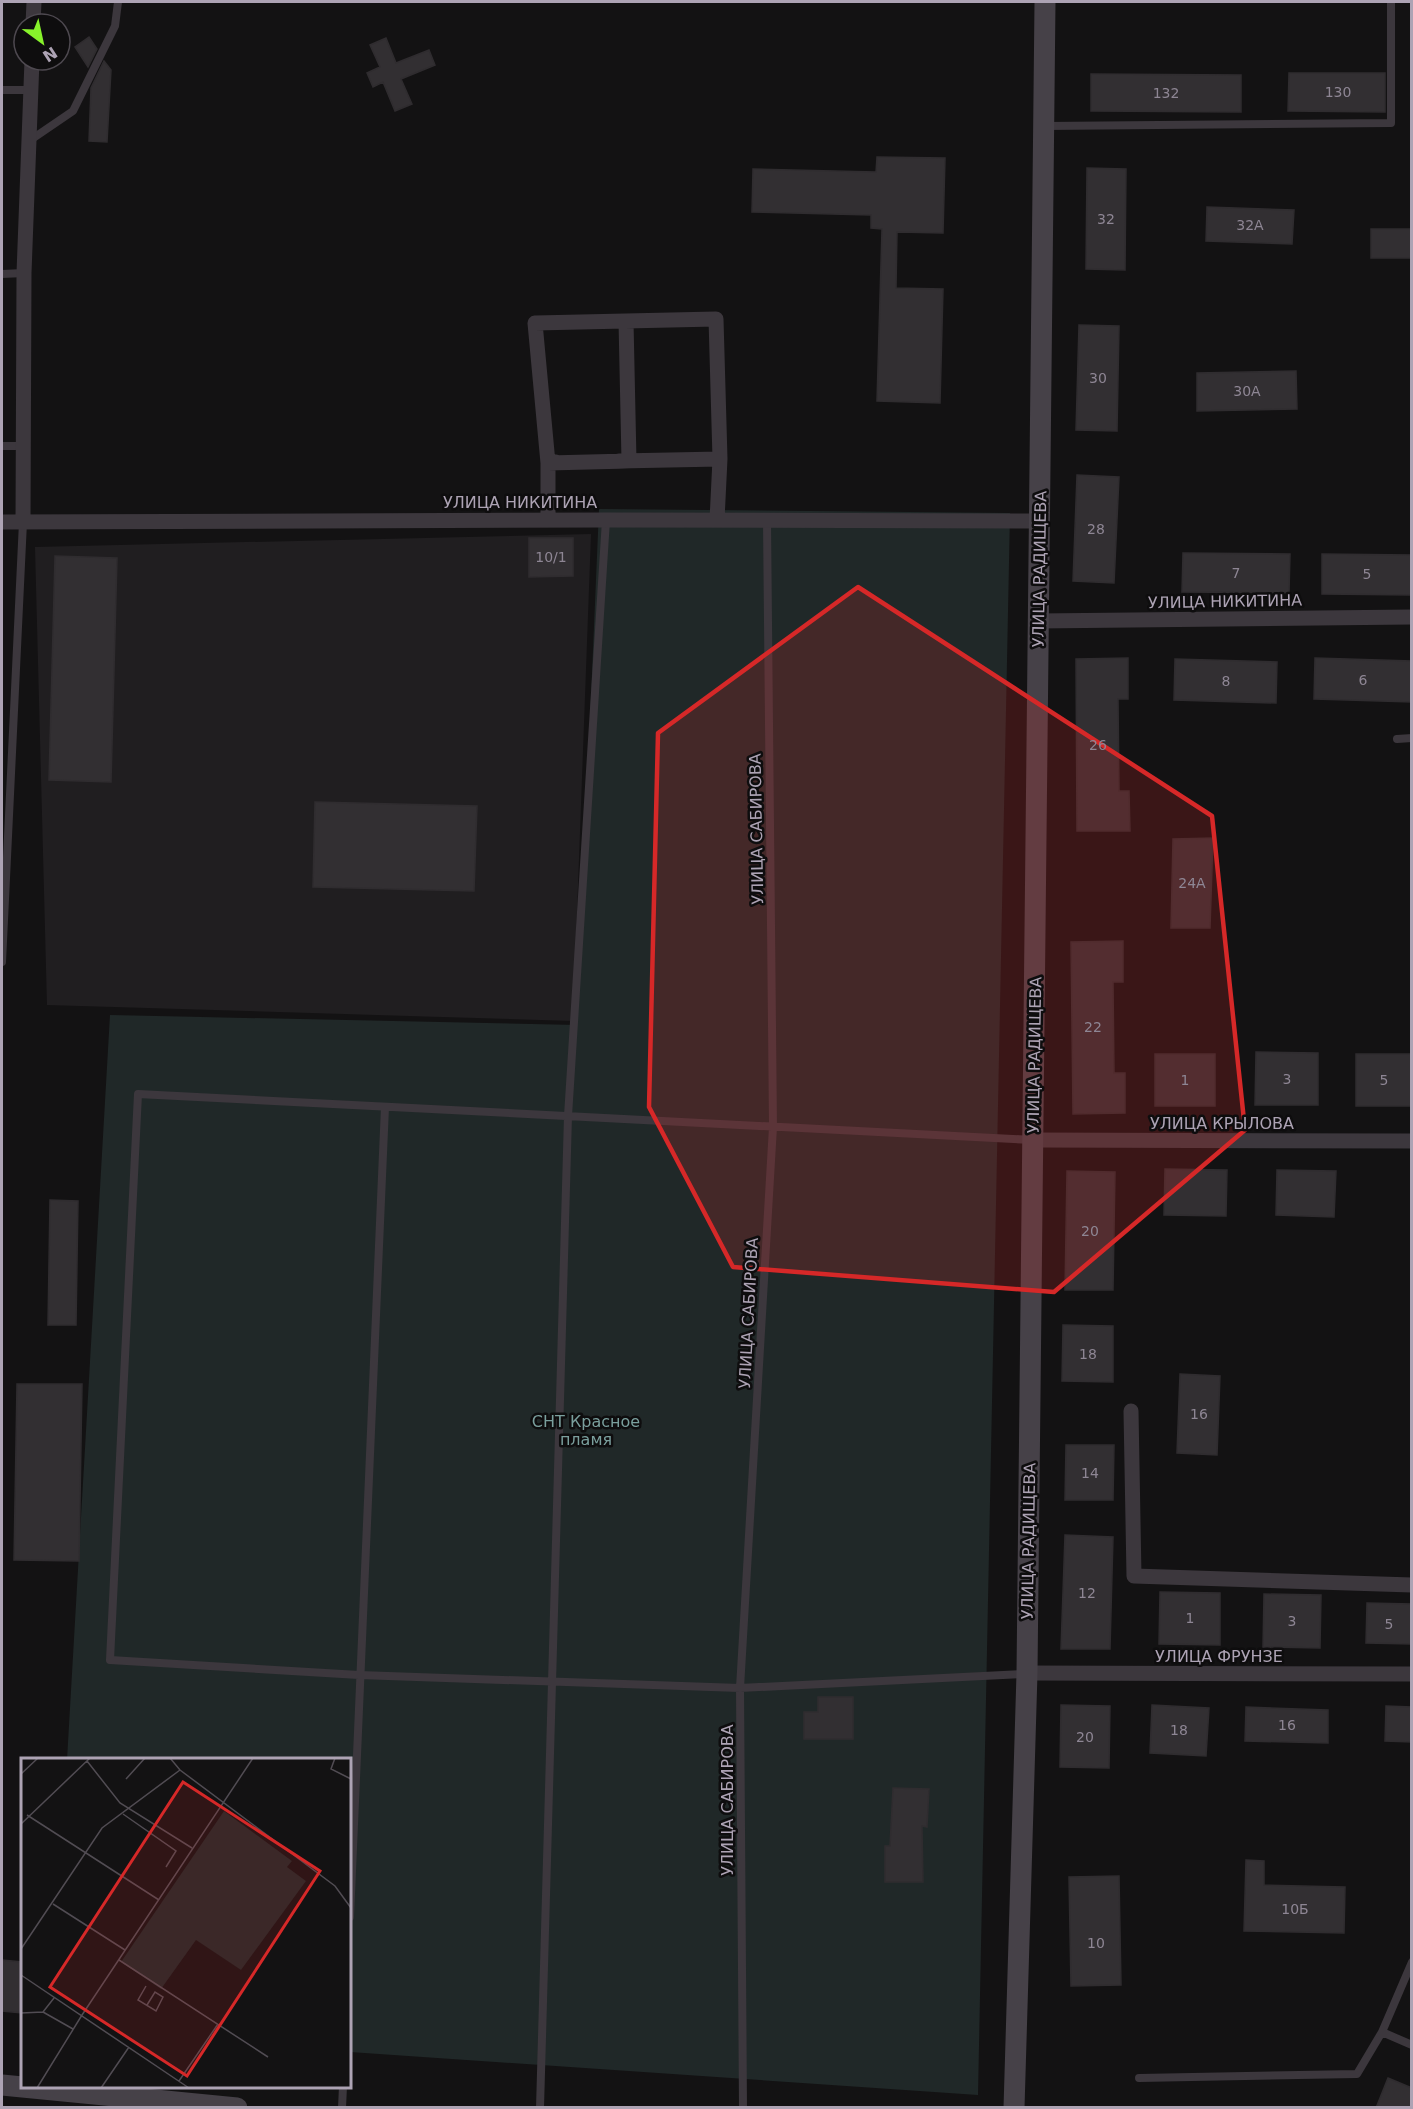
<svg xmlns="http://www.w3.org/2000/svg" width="1413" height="2109" viewBox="0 0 1413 2109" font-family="'DejaVu Sans',sans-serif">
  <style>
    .built { fill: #201e20 }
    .green { fill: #202828 }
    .building { fill: #322f32; stroke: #2f2c2f; stroke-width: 1.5 }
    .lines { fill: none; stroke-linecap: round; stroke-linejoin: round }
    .lane { stroke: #3c373d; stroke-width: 8 }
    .street { stroke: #3c373d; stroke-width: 15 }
    .secondary { stroke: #464148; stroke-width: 21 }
    .marked { fill: #d62828; fill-opacity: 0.2; stroke: #d62828; stroke-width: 4.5; stroke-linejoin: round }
    .labels { text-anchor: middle; stroke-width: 5; stroke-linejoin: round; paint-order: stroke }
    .number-label { font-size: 14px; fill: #8e8694 }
    .street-label { font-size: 16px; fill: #ada3b4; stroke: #0e0d0e }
    .park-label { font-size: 16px; fill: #7a9f9d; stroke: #0e0d0e }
    .inset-road { fill: none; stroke: #514c53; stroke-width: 1.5 }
    .view { fill: #d62828; fill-opacity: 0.15; stroke: #d62828; stroke-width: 3 }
    .inset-edge { fill: none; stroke: #ada3b4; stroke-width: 3 }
  </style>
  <rect width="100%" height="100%" fill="#131213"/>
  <path class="built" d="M 591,534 L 573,1021 L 47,1005 L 35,547 Z"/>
  <path class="green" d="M 599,509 L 1010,513 L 978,2095 L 350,2052 L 350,1760 L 67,1760 L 110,1015 L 577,1025 Z"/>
  <path class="building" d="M 89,37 L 97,49 L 88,67 L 75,47 Z
    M 386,38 L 396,63 L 429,50 L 435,65 L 401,79 L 412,104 L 395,111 L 383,82 L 373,87 L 367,73 L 380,67 L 370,45 Z
    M 104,61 L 111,70 L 107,142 L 89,141 L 91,88 Z
    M 1289,73 L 1385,73 L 1385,112 L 1288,111 Z
    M 1091,74 L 1241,75 L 1241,112 L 1091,111 Z
    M 877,157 L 945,158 L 943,233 L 897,232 L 896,288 L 943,289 L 940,403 L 877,401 L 882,229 L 871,228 L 871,215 L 752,212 L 753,169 L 876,172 Z
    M 1087,168 L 1126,169 L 1125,270 L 1086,269 Z
    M 1207,207 L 1294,210 L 1292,244 L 1206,241 Z
    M 1371,229 L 1412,229 L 1412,258 L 1371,258 Z
    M 1079,325 L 1119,326 L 1117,431 L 1076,430 Z
    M 1296,371 L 1297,409 L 1197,411 L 1197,373 Z
    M 1077,475 L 1119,477 L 1114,583 L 1073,581 Z
    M 529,538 L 573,538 L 573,576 L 529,577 Z
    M 1183,553 L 1290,554 L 1289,593 L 1182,592 Z
    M 1322,554 L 1412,555 L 1412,595 L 1322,594 Z
    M 55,556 L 117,558 L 111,782 L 49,780 Z
    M 1128,658 L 1128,699 L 1118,699 L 1119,791 L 1129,791 L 1130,831 L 1077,831 L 1076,659 Z
    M 1315,658 L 1412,661 L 1412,702 L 1314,699 Z
    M 1175,659 L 1277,662 L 1276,703 L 1174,700 Z
    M 315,802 L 477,806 L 474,891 L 313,887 Z
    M 1213,838 L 1210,928 L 1171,928 L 1173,839 Z
    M 1123,941 L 1123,982 L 1113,982 L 1114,1073 L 1125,1073 L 1125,1113 L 1073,1114 L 1071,942 Z
    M 1256,1052 L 1318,1053 L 1318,1105 L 1255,1105 Z
    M 1155,1054 L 1215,1054 L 1215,1106 L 1155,1106 Z
    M 1356,1054 L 1412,1054 L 1412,1106 L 1356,1106 Z
    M 1165,1169 L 1227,1170 L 1226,1216 L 1164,1215 Z
    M 1277,1170 L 1336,1171 L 1334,1217 L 1276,1215 Z
    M 1067,1171 L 1115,1172 L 1113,1290 L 1065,1290 Z
    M 50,1200 L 78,1201 L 76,1325 L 48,1325 Z
    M 1063,1325 L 1113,1326 L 1113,1382 L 1062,1381 Z
    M 1180,1374 L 1220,1376 L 1217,1455 L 1177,1453 Z
    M 17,1384 L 82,1384 L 79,1561 L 14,1560 Z
    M 1066,1445 L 1114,1445 L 1113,1500 L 1065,1500 Z
    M 1065,1535 L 1113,1537 L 1110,1649 L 1061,1649 Z
    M 1160,1592 L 1220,1593 L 1220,1645 L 1159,1644 Z
    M 1264,1594 L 1321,1595 L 1320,1648 L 1263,1647 Z
    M 1367,1603 L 1412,1604 L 1412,1644 L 1366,1643 Z
    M 818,1697 L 853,1697 L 853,1739 L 804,1739 L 804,1712 L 818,1712 Z
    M 1061,1705 L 1110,1706 L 1109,1768 L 1060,1767 Z
    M 1152,1705 L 1209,1708 L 1206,1756 L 1150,1753 Z
    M 1386,1706 L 1412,1707 L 1412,1742 L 1385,1741 Z
    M 1246,1707 L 1328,1710 L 1328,1743 L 1245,1741 Z
    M 893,1788 L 929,1789 L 927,1827 L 922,1826 L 923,1882 L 885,1882 L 885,1846 L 890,1846 Z
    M 1246,1860 L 1264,1861 L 1264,1885 L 1345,1887 L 1344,1933 L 1244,1931 Z
    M 1119,1876 L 1121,1985 L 1071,1986 L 1069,1877 Z
    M 2,1960 L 22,1962 L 22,2013 L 2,2011 Z
    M 1388,2078 L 1412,2088 L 1412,2108 L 1376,2108 Z"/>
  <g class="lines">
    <path class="lane" d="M 2,90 L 30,90
      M 1045,126 L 1391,123 L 1391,2
      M 29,141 L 73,111 L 115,26 L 118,2
      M 2,274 L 24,273
      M 2,446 L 23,446
      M 1397,739 L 1412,738
      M 2,962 L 23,522
      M 1025,1674 L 740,1688 L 359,1675 L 110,1660 L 138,1094 L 1033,1140
      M 350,1917 L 385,1107
      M 1382,2032 L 1412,1962
      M 1139,2078 L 1357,2074 L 1382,2032 L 1412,2045
      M 342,2108 L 343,2086
      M 540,2108 L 568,1116 L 606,520
      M 743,2108 L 740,1688 L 773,1127 L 767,521"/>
    <path class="street" d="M 33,24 L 34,2
      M 626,321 L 629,461 L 548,463 L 535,323 L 716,319 L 720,459
      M 619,461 L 720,459 L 717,520
      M 548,520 L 548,463 L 556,462
      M 2,522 L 606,520 L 1040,521
      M 23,522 L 24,273 L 32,60
      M 1038,621 L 1412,617
      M 1033,1140 L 1412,1141
      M 1131,1411 L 1134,1576 L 1412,1585
      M 1027,1673 L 1412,1674"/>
    <path class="secondary" d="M 2,2085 L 237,2108
      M 1014,2108 L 1027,1673 L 1045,2"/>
  </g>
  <path class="marked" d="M 858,587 L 1212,816 L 1245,1130 L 1054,1292 L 733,1267 L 649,1107 L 658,733 Z"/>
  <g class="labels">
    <g class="number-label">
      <text x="1338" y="97">130</text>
      <text x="1166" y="98">132</text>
      <text x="1106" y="224">32</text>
      <text x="1250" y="230">32А</text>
      <text x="1098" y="383">30</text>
      <text x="1247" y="396">30А</text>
      <text x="1096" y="534">28</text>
      <text x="551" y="562">10/1</text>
      <text x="1236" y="578">7</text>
      <text x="1367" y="579">5</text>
      <text x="1363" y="685">6</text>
      <text x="1226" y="686">8</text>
      <text x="1098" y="750">26</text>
      <text x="1192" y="888">24А</text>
      <text x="1093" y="1032">22</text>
      <text x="1287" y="1084">3</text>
      <text x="1185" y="1085">1</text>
      <text x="1384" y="1085">5</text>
      <text x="1090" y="1236">20</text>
      <text x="1088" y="1359">18</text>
      <text x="1199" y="1419">16</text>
      <text x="1090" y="1478">14</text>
      <text x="1087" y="1598">12</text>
      <text x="1190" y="1623">1</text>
      <text x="1292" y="1626">3</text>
      <text x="1389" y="1629">5</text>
      <text x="1287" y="1730">16</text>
      <text x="1179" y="1735">18</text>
      <text x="1085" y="1742">20</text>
      <text x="1295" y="1914">10Б</text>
      <text x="1096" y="1948">10</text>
    </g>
    <g class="street-label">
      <text x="520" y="508">УЛИЦА НИКИТИНА</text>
      <text transform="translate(1039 569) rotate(-89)" y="6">УЛИЦА РАДИЩЕВА</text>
      <text transform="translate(1225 601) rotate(-1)" y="6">УЛИЦА НИКИТИНА</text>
      <text transform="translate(756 829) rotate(-91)" y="6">УЛИЦА САБИРОВА</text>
      <text transform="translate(1034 1055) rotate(-89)" y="6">УЛИЦА РАДИЩЕВА</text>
      <text x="1222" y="1129">УЛИЦА КРЫЛОВА</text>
      <text transform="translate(748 1313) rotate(-87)" y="6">УЛИЦА САБИРОВА</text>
      <text transform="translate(1028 1541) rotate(-89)" y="6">УЛИЦА РАДИЩЕВА</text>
      <text x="1219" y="1662">УЛИЦА ФРУНЗЕ</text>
      <text transform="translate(727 1800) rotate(-90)" y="6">УЛИЦА САБИРОВА</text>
    </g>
    <g class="park-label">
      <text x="586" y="1427">СНТ Красное<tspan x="586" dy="18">пламя</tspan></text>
    </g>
  </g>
  <g transform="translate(21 1758)">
    <rect width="330" height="330" fill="#131213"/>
    <path d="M 203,53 L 271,103 L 266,109 L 285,123 L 220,212 L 175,182 L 140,231 L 100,204 Z" fill="#202828"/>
    <path class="inset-road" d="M 149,0 L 159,12 L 314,128 L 330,150M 314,0 L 310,11 L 330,21M 66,3 L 99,45 L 171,90M 0,16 L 17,0M 105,21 L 124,0M 102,56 L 155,93 L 145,109M 6,57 L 138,142M 0,66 L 69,0M 32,146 L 104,192M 0,191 L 81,70 L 159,12M 98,202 L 247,299M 0,217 L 168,330M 125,228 L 117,242 L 135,253 L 142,239 L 134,234 L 126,247M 22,254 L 52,271M 0,255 L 22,254 L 33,240M 61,257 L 232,0M 158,323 L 197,266M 16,330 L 61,257M 80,330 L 108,289"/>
    <path class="view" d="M 162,24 L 299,113 L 166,318 L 29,229 Z"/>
    <rect width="330" height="330" class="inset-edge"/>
  </g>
  <rect width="1413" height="2109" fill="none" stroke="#ada3b4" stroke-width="6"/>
  <g transform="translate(42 42) rotate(147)"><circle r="28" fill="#0e0d0e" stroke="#4e4950" stroke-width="1.5"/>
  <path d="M0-4.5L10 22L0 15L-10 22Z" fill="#87f22b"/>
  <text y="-9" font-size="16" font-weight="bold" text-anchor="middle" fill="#ada3b4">N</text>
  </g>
</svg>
